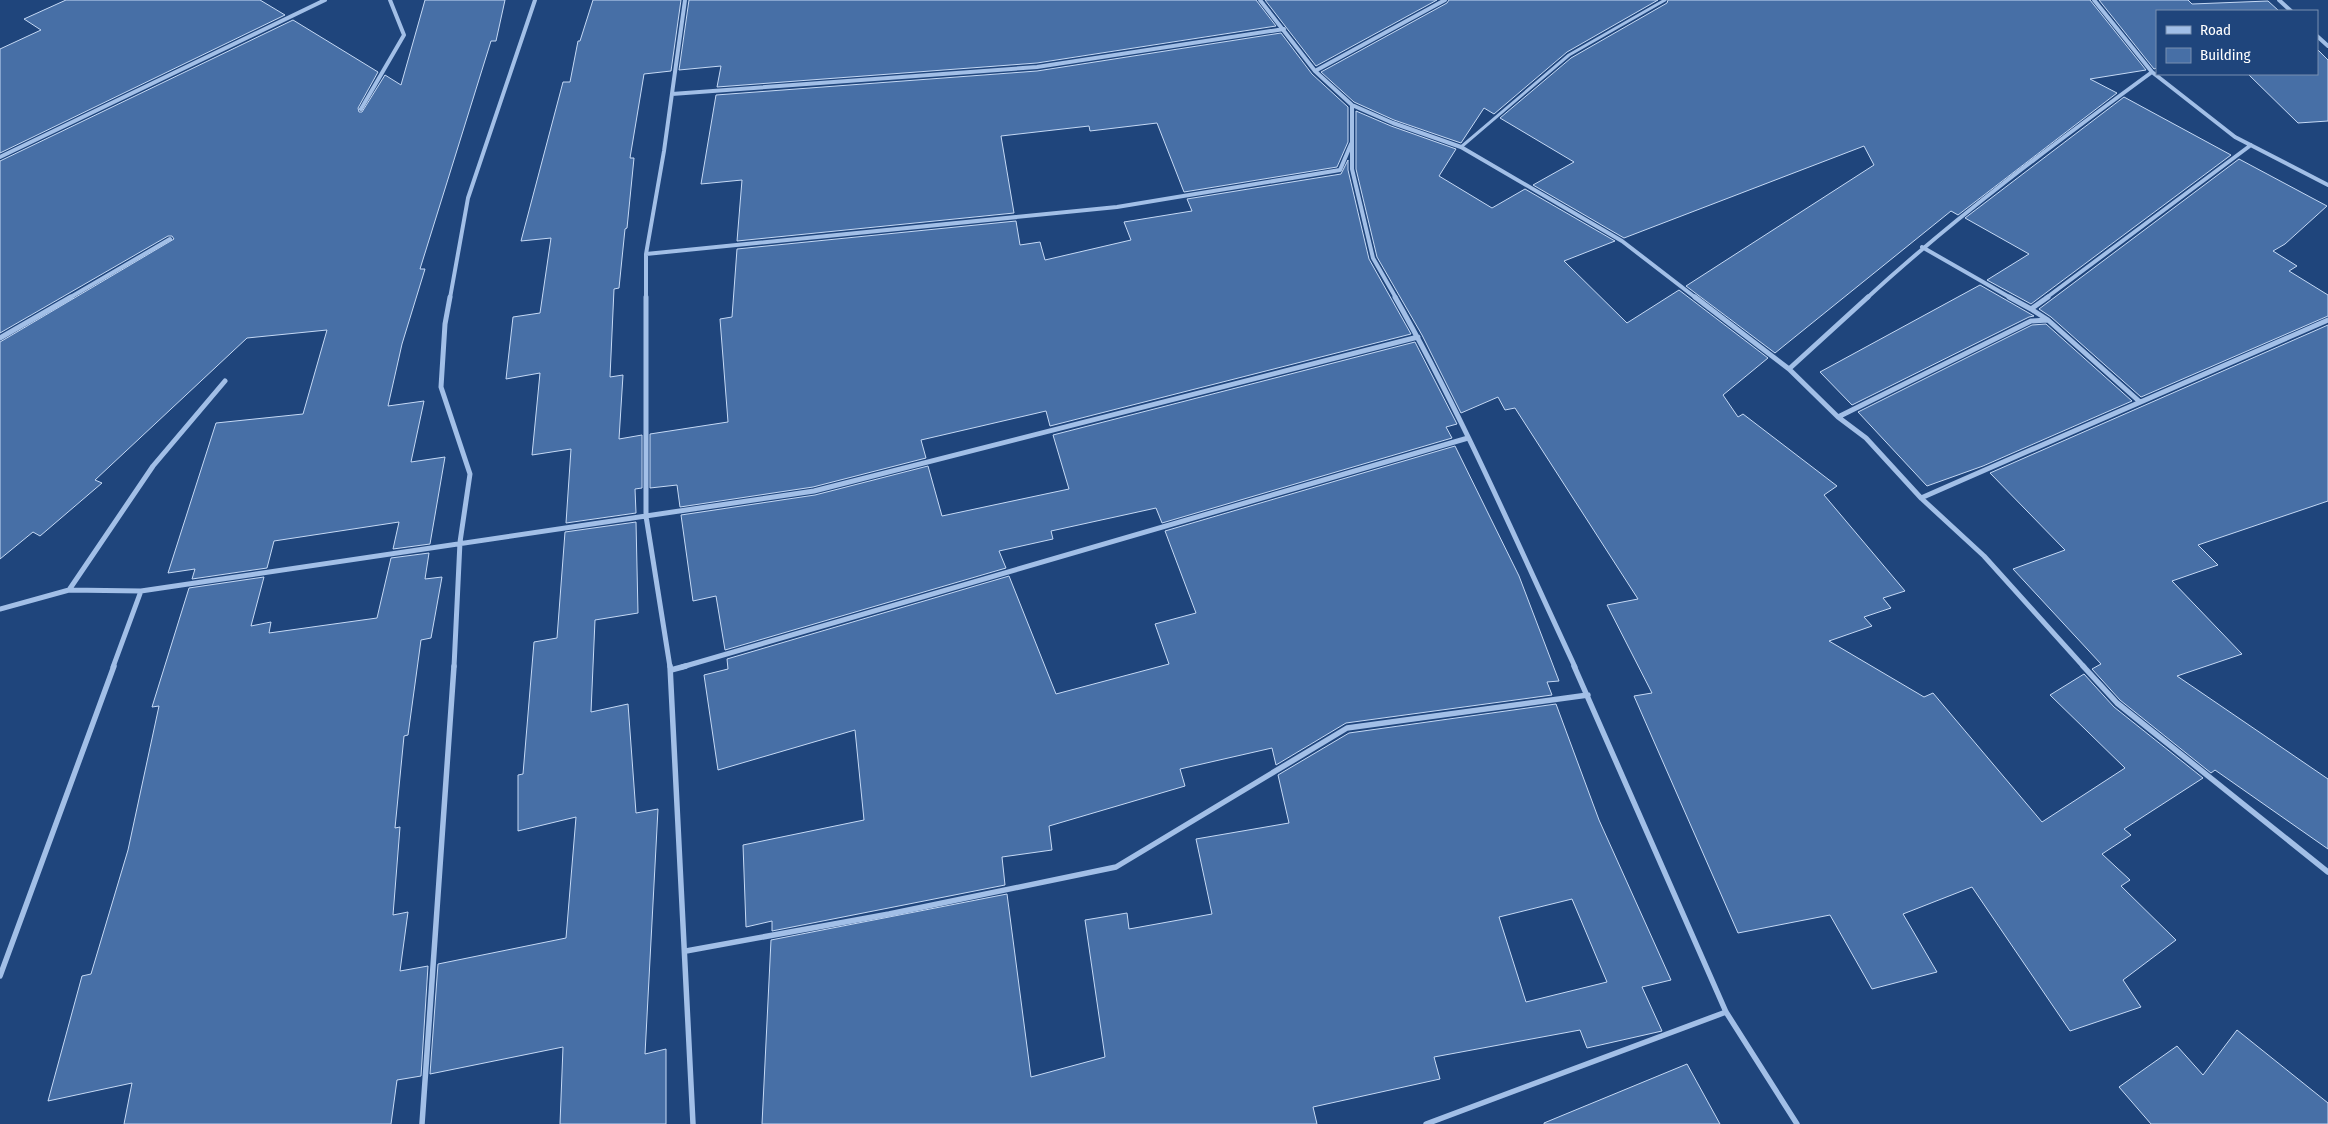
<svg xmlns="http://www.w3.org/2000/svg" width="2328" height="1124" viewBox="0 0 2328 1124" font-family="'Fira Sans Condensed',sans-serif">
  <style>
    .building { fill: #476fa6; stroke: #c5d9f5; fill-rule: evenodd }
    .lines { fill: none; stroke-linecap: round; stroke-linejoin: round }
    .lane { stroke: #a2bfe7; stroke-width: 3 }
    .street-far2 { stroke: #a2bfe7; stroke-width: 4 }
    .street-far1 { stroke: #a2bfe7; stroke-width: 5 }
    .street { stroke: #a2bfe7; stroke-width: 5.5 }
  </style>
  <rect width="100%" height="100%" fill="#1f457c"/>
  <path class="building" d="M 66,0 L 260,0 L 285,15 L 0,153 L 0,49 L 41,30 L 24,19 Z
    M 425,0 L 505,0 L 496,41 L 491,41 L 420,269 L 425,269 L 402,344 L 388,406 L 424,401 L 411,462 L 445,457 L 430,544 L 393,549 L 399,522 L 274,541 L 267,568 L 192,579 L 195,569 L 168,573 L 216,423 L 303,414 L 327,330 L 247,338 L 95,480 L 102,483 L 40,536 L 33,532 L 0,559 L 0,342 L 174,239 L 172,236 L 168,236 L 0,333 L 0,161 L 293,20 L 378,72 L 358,108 L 359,112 L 362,112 L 385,75 L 401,85 Z
    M 593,0 L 681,0 L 671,71 L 644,74 L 630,158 L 634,158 L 627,228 L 625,229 L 619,288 L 614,289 L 610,377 L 623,375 L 619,439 L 642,435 L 642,488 L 635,489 L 636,513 L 566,523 L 571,449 L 532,455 L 540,373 L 506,379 L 513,317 L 540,313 L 551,238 L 521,241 L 563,82 L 570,82 L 578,41 L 580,41 Z
    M 689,0 L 1256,0 L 1276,26 L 1037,63 L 717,87 L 721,66 L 679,70 Z
    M 1265,0 L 1437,0 L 1316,66 Z
    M 1449,0 L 1658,0 L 1567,52 L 1494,114 L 1484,108 L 1461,143 L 1394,120 L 1354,102 L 1321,72 L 1447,3 Z
    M 1668,0 L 2090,0 L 2146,70 L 2090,79 L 2117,93 L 1958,215 L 1951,211 L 1775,353 L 1686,286 L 1874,165 L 1864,146 L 1624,238 L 1533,185 L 1574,162 L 1500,118 L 1571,58 L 1667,3 Z
    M 2099,0 L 2188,0 L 2192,4 L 2268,1 L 2279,11 L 2157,11 L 2157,68 L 2154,69 Z
    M 1281,33 L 1312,74 L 1348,107 L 1348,142 L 1337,167 L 1184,192 L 1157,123 L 1090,131 L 1089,126 L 1001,136 L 1014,213 L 737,241 L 742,180 L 701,184 L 716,95 L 1037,71 Z
    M 2317,49 L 2328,60 L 2328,121 L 2298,123 L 2248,74 L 2317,74 Z
    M 2124,97 L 2231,155 L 2031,304 L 1987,280 L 2029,254 L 1965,218 Z
    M 1356,111 L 1391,126 L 1456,149 L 1439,176 L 1492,208 L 1525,189 L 1615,241 L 1564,261 L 1627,323 L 1679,290 L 1768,358 L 1723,395 L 1738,417 L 1743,414 L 1837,486 L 1824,495 L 1905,591 L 1883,598 L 1891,608 L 1864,617 L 1872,626 L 1829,641 L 1924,697 L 1933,693 L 2042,822 L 2125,768 L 2050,695 L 2084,674 L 2114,707 L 2203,778 L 2124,829 L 2131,835 L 2102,854 L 2130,880 L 2121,886 L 2176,940 L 2123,980 L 2141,1007 L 2070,1031 L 1972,887 L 1903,914 L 1937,972 L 1872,989 L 1830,915 L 1738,933 L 1634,696 L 1652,693 L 1607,605 L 1638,599 L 1515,408 L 1505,410 L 1498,397 L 1461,413 L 1422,335 L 1377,257 L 1356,169 Z
    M 2239,159 L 2327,206 L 2285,244 L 2273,251 L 2297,266 L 2289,271 L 2328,295 L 2328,316 L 2141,397 L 2051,317 L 2039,309 Z
    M 1348,160 L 1348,170 L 1369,259 L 1411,334 L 1050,426 L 1046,411 L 921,440 L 926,458 L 813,487 L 680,507 L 677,485 L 650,488 L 650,434 L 728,422 L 720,319 L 732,317 L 737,249 L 1016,221 L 1020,245 L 1040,242 L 1045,260 L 1131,240 L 1124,222 L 1192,211 L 1187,199 L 1341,174 Z
    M 1980,285 L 2034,316 L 2029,317 L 1852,405 L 1820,372 Z
    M 2046,324 L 2132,401 L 1983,466 L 1927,486 L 1858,412 L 2032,325 Z
    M 2328,325 L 2328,501 L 2198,545 L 2218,565 L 2172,581 L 2242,654 L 2177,676 L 2328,779 L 2328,849 L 2215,770 L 2211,773 L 2120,700 L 2092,669 L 2101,664 L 2013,569 L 2065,550 L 1990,473 Z
    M 1415,342 L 1457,424 L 1446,427 L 1452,438 L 1162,523 L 1156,508 L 1051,531 L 1053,539 L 999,551 L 1006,568 L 725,650 L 716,596 L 693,601 L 681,515 L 815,495 L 928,466 L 942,516 L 1069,489 L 1053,435 Z
    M 1455,446 L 1519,576 L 1559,681 L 1547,682 L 1552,695 L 1346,723 L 1276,765 L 1272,748 L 1180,769 L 1185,786 L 1049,826 L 1052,850 L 1002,857 L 1005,885 L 772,931 L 772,921 L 746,927 L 743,845 L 864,820 L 855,730 L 718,770 L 704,675 L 728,669 L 727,659 L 1009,576 L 1056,694 L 1169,664 L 1155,624 L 1196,613 L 1165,531 Z
    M 636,522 L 638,613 L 595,620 L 591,712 L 628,704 L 636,813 L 658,809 L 645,1054 L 666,1049 L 666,1124 L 560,1124 L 563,1047 L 430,1074 L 438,964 L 566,938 L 576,817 L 518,831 L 518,775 L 523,774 L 534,642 L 557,638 L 565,532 Z
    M 429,553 L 425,579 L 442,577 L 431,638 L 421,640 L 408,735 L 404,736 L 395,828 L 400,827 L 393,915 L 408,912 L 400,971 L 428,966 L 421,1076 L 397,1080 L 391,1124 L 124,1124 L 132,1083 L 48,1101 L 82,976 L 91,974 L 128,850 L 159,706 L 152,707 L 189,588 L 264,577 L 251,626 L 271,622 L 269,633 L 377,618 L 391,558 Z
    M 1556,704 L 1599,820 L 1671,980 L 1642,987 L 1662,1031 L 1587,1048 L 1580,1030 L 1434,1057 L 1440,1079 L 1313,1107 L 1317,1124 L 762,1124 L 771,940 L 1007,894 L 1031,1077 L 1105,1057 L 1085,920 L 1127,913 L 1129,929 L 1212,914 L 1196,839 L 1289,823 L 1278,775 L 1349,733 ZM 1572,899 L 1607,982 L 1526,1002 L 1499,917 Z
    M 2237,1030 L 2328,1103 L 2328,1124 L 2151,1124 L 2119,1087 L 2177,1046 L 2203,1075 Z
    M 1687,1064 L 1720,1124 L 1544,1124 L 1544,1123 Z"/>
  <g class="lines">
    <path class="lane" d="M 1461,147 L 1569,55 L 1665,0"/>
    <path class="street-far2" d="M 1260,0 L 1315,71 L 1352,105 L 1393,123 L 1461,147 L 1622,241 L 1696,298
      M 2094,0 L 2152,72 L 2235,137 L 2328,185
      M 2279,0 L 2291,11
      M 2317,36 L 2328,46
      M 1315,71 L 1445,0
      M 672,94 L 1037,67 L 1284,29
      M 1352,105 L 1352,169 L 1373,258 L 1396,298
      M 361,109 L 404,35 L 390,0
      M 0,157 L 325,0
      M 1922,247 L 2011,298
      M 646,254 L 1117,207 L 1340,170 L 1351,144
      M 69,298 L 170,239
      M 450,298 L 468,198 L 535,0
      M 646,298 L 646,254 L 664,151 L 685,0
      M 1867,298 C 1956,216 2054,144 2152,72
      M 2046,298 L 2251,145"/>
    <path class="street-far1" d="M 450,297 L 445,324 L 441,387 L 470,474 L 460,542 L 454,667
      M 646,297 L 646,516 L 670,667
      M 1395,297 C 1463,416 1517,543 1575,667
      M 1695,297 L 1789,369 L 1838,417 L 1866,438 L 1921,498 L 1984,556 L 2084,667
      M 2009,297 L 2031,309
      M 2048,320 L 2140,402
      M 0,338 L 71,297
      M 1789,369 L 1868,297
      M 1838,417 L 2031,321 L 2048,320 L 2031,309 L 2048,297
      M 1921,498 L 2328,320
      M 69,590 L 153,466 L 225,381
      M 0,609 L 69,590 L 141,591 L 814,491 L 1418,337
      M 113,667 L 141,591
      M 682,667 L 1468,438"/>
    <path class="street" d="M 670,666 L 693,1124
      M 1574,666 L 1726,1012 L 1797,1124
      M 2083,666 L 2117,703 L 2328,872
      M 671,670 L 686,666
      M 686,951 L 889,914 L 1116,867 L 1347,728 L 1588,695
      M 0,976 L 114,666
      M 422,1124 L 454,666
      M 1426,1124 L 1726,1012"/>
  </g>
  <rect x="2156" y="10" width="162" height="65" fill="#1f457c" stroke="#798fb0"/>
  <rect x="2166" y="26" width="25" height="8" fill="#a2bfe7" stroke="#798fb0"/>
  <text x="2200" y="35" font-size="15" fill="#ffffff">Road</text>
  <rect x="2166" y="48" width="25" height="15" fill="#476fa6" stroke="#798fb0"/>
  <text x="2200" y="60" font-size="15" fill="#ffffff">Building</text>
</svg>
